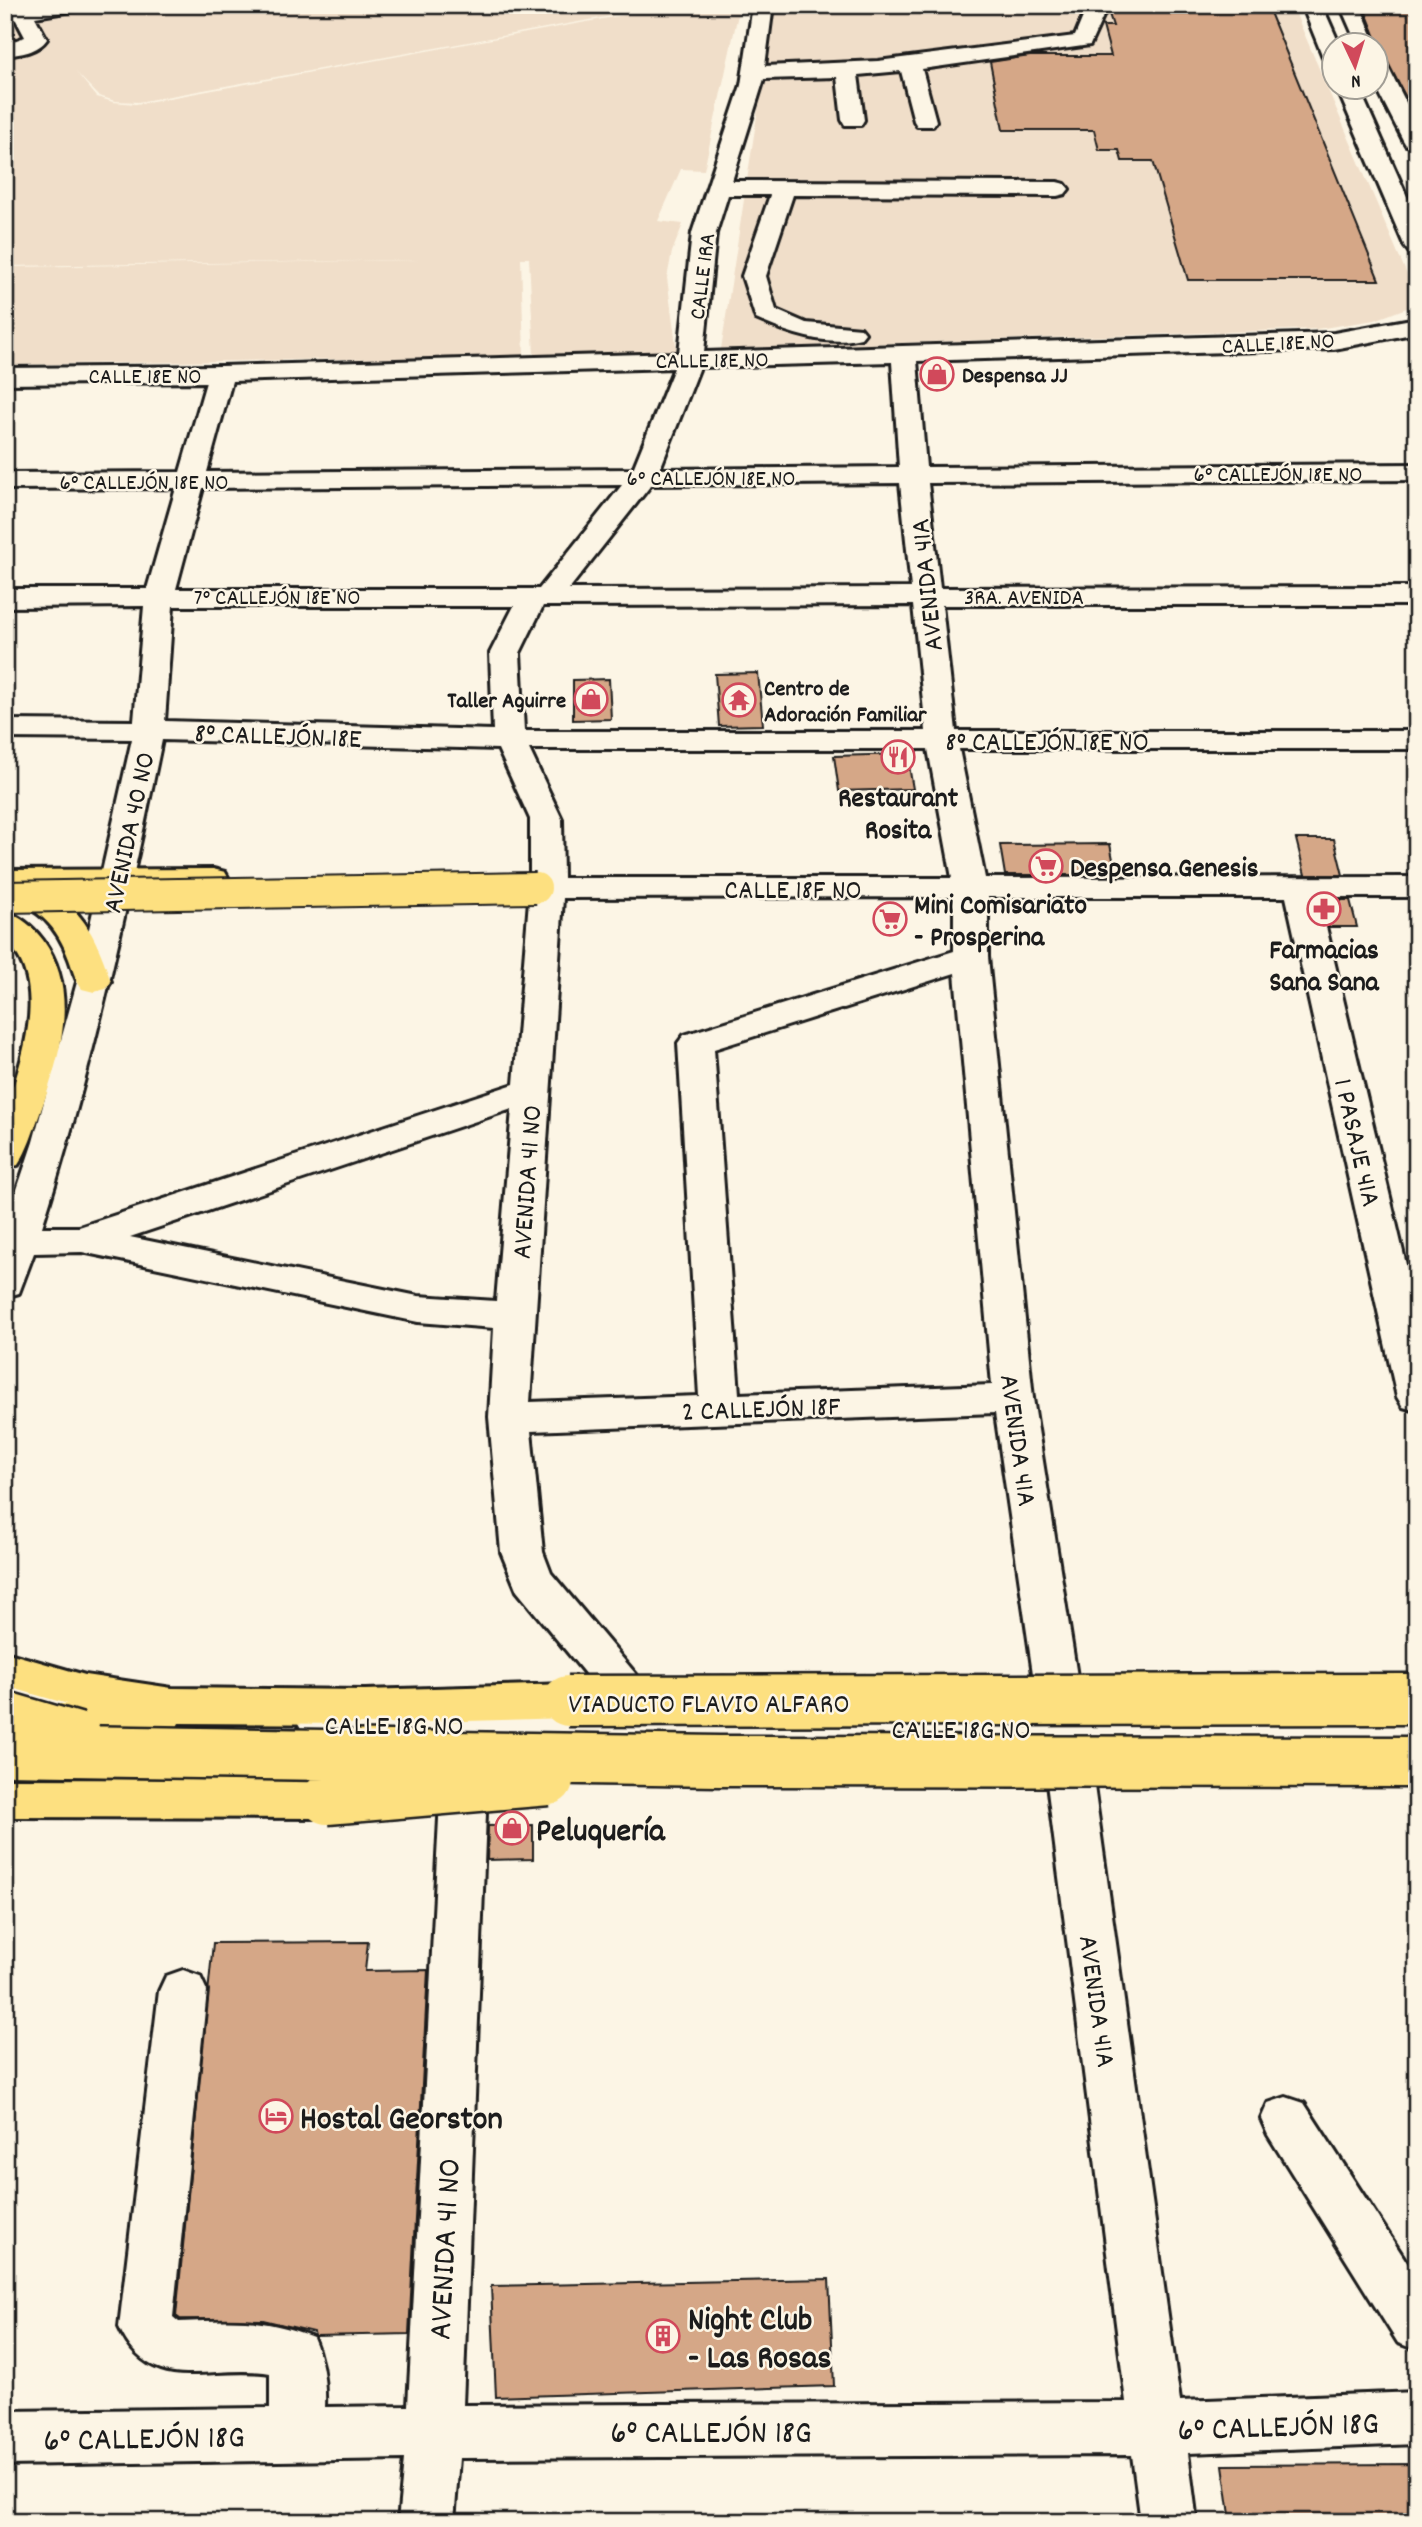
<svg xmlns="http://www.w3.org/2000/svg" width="1422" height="2527" viewBox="0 0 1422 2527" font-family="Dekko,sans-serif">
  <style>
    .built { fill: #f0dec9 }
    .building { fill: #d5a787; stroke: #1c1c1c; stroke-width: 2 }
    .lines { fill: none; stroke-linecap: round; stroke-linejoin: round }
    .minor-casing { stroke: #1c1c1c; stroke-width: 6 }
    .major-casing { stroke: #1c1c1c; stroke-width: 6 }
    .minor { fill: #fcf5e5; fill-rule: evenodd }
    .major { fill: #fde080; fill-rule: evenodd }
    .major-bridge-far1-casing { stroke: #1c1c1c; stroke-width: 34; stroke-linecap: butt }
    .major-bridge-casing { stroke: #1c1c1c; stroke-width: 55; stroke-linecap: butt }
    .major-bridge-far1 { stroke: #fde080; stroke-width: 30 }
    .major-bridge { stroke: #fde080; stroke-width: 50 }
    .labels { text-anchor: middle; stroke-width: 5; stroke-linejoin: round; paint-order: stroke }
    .far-street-label { font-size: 23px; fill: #1c1c1c; stroke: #fcf5e5 }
    .far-poi-label { font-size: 23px; font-weight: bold; fill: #1c1c1c; stroke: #fcf5e5; text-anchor: start }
    .street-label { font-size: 28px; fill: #1c1c1c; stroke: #fcf5e5 }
    .poi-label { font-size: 28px; font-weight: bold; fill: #1c1c1c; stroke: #fcf5e5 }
    .near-poi-label { font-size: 33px; font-weight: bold; fill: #1c1c1c; stroke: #fcf5e5; text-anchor: start }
    .near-street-label { font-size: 33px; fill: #1c1c1c; stroke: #fcf5e5 }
  </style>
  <rect width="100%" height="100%" fill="#fcf5e5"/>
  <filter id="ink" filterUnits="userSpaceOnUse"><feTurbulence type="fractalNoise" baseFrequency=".0143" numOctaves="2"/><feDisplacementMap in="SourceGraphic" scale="14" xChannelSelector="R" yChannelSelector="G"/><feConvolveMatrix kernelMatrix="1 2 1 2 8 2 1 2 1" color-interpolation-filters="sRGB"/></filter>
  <g filter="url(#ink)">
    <path class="built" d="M 45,5 L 672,5 L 138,102 L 115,101 L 99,96 L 76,72 L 97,97 L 113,102 L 136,104 L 679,5 L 740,5 L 704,170 L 681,169 L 658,221 L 683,224 L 672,252 L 667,278 L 677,352 L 534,355 L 529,258 L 521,258 L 524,356 L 5,365 L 5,288 L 11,267 L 419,260 L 5,266 L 5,85 L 8,84 L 5,83 L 5,11 Z
      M 774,5 L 1292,5 L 1417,298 L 1417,304 L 1375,320 L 1317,329 L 721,349 Z"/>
    <path class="building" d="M 1106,5 L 1267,5 L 1379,280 L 1188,280 L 1153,161 L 1122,161 L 1119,150 L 1099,150 L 1094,130 L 1003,130 L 990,62 L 1030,56 L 1111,56 L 1103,26 L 1113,26 Z
      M 1363,5 L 1417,5 L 1417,118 L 1384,57 Z
      M 758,673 L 763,725 L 719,726 L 715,674 Z
      M 609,679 L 611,719 L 573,720 L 573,680 Z
      M 907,754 L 913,789 L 839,791 L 834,756 Z
      M 1296,839 L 1334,839 L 1343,875 L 1305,875 Z
      M 1110,844 L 1116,875 L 1005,875 L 1000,845 Z
      M 1322,900 L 1350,900 L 1357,927 L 1329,927 Z
      M 533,1825 L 533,1859 L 487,1860 L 488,1826 Z
      M 368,1942 L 365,1971 L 428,1970 L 409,2334 L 315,2336 L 314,2332 L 263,2320 L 180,2319 L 176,2316 L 213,1943 Z
      M 829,2279 L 834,2386 L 496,2397 L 491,2286 Z
      M 1417,2464 L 1417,2522 L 1231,2522 L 1223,2465 Z"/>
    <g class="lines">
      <defs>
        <path id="minor" d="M 31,5 L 87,5 L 84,9 L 35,17 L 47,39 C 38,52 21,54 5,56 L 5,44 L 25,37 L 16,20 L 5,21 L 5,9 Z
          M 753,5 L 773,5 L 765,66 L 878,61 L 1075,36 L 1085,12 L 1081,5 L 1101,5 L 1105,12 L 1090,45 L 922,69 L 936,121 L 933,126 L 917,126 L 914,121 L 901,71 L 858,75 L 864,120 L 861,125 L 845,125 L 842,120 L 837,77 L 764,79 L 732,181 L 1057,182 L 1065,184 L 1069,189 L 1065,194 L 1057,196 L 793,195 L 766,276 L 776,310 L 806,323 L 861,328 L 865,333 L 861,338 C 825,347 788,333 756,319 L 742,276 L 770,195 L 728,195 L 716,233 L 704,352 L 1334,333 L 1417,318 L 1417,333 L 1334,349 L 917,361 L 926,467 L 1417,464 L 1417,480 L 928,483 L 940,588 L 1417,587 L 1417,605 L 942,605 L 956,731 L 1417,731 L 1417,749 L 959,749 L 985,878 L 1417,877 L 1417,897 L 1319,897 L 1417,1311 L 1417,1411 L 1403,1407 L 1397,1397 L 1286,897 L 988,897 L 988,957 L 1033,1398 L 1082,1708 L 1417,1706 L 1417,1742 L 1088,1743 L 1180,2401 L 1417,2392 L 1417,2444 L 1188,2453 L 1197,2522 L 1141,2522 L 1132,2455 L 459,2458 L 454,2522 L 398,2522 L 404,2459 L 5,2465 L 5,2411 L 270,2408 L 270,2373 C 210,2363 151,2398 119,2327 L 159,1991 L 166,1976 L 183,1970 L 200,1976 L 207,1991 L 173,2317 L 179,2322 C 232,2320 263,2317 313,2337 C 323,2360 326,2382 325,2407 L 408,2406 L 442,1762 L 449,1749 L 465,1744 L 481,1749 L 488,1762 L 463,2405 L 1126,2402 L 1042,1744 L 658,1746 L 321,1741 L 305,1735 L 298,1723 L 305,1711 L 321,1705 L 615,1710 L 517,1591 L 501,1552 L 489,1417 L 494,1328 L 418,1322 L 82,1252 L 34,1253 L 19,1293 L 5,1297 L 5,1225 L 33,1142 L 77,982 L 132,739 L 5,738 L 5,720 L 134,721 L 144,606 L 5,607 L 5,589 L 147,589 L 176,488 L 5,489 L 5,473 L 180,472 L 206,382 L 5,384 L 5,368 L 221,366 L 679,353 L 692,233 L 741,85 ZM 892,362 L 899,467 L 660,469 L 700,367 ZM 674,368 L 633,469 L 207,472 L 232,381 ZM 900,483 L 911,588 L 569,589 L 651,485 ZM 622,485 L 539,589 L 176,589 L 203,488 ZM 913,605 L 926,731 L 524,731 L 520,653 L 543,606 ZM 173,606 L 514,606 L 490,653 L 493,730 L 165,721 ZM 162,740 L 498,749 L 530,819 L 530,888 L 514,1084 L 79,1227 L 42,1227 C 93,1067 128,904 162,740 ZM 529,749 L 928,749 L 952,878 L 563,878 L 562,819 ZM 954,897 L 954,951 L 684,1035 L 678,1043 L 699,1396 L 530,1402 L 563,898 ZM 955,973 L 992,1385 L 739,1394 L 714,1049 ZM 512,1109 L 496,1301 L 418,1296 L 130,1237 ZM 995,1413 L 1038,1708 L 666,1710 L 551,1573 L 543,1552 L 531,1431 Z
          M 1302,5 L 1322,5 L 1340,46 L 1334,46 L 1334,63 L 1326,62 L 1323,57 Z
          M 1340,5 L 1360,5 L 1374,40 L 1371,44 L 1357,44 Z
          M 1376,59 L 1384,60 L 1387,65 L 1417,124 L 1417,146 L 1406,145 L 1403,140 L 1376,87 Z
          M 1337,88 L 1359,88 L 1417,219 L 1417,254 L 1409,252 L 1405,247 Z
          M 5,1668 L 63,1687 L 127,1700 L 133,1712 L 127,1724 C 89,1737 42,1715 5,1703 Z
          M 1286,2097 L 1304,2103 L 1417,2278 L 1417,2350 L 1398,2343 L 1268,2135 L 1261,2119 L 1268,2103 Z"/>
        <path id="major" d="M 213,869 L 225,872 L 229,879 L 225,886 L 213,889 L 46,890 C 84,908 99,944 111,982 L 106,989 L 94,992 L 82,989 C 75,980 73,970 69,959 C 57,926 39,908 5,898 L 5,870 Z
          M 5,912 C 21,916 33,927 43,940 C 81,993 59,1061 39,1116 C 33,1132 28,1150 18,1165 L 5,1169 C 5,1150 3,1128 5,1109 C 7,1099 13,1088 16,1078 C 29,1035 43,975 5,940 Z
          M 5,1652 L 85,1675 L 172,1688 L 365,1690 L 568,1684 L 584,1689 L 590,1701 L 584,1713 L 568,1718 L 365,1724 L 179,1723 L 173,1734 L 157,1740 L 42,1740 L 26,1734 L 19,1722 L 26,1710 L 42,1704 L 68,1704 L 5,1686 Z
          M 5,1779 L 327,1780 L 343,1786 L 350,1799 L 343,1812 L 327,1818 L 5,1817 Z"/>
      </defs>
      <use href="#minor" class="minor-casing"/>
      <use href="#major" class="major-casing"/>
      <use href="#minor" class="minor"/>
      <use href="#major" class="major"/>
      <defs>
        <path id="major-bridge-far1" d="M 5,897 L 536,888"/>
        <path id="major-bridge" d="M 568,1701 L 1417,1699
          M 5,1717 L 77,1738
          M 5,1750 L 719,1761 L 1417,1762
          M 327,1799 L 548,1780"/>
      </defs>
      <use href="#major-bridge-far1" class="major-bridge-far1-casing"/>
      <use href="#major-bridge" class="major-bridge-casing"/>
      <use href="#major-bridge-far1" class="major-bridge-far1"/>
      <use href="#major-bridge" class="major-bridge"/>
    </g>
  </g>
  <defs>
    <symbol id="shop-ring" viewBox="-11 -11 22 22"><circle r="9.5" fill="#fcf5e5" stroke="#d1495b" stroke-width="1.5"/><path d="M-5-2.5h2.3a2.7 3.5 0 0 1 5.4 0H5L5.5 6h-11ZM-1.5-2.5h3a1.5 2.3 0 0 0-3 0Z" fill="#d1495b"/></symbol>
    <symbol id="temple-ring" viewBox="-11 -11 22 22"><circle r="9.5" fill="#fcf5e5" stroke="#d1495b" stroke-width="1.5"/><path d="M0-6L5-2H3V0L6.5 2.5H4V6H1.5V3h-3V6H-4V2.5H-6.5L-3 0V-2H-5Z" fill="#d1495b"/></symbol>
    <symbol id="restaurant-ring" viewBox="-11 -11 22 22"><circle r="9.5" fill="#fcf5e5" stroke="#d1495b" stroke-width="1.5"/><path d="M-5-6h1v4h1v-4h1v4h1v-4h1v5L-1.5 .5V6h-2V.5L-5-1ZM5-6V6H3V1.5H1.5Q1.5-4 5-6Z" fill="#d1495b"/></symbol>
    <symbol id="supermarket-ring" viewBox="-11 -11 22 22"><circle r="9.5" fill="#fcf5e5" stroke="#d1495b" stroke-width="1.5"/><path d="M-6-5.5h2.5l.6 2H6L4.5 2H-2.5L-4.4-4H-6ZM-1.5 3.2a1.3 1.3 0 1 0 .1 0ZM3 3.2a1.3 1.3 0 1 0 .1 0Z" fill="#d1495b"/></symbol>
    <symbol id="pharmacy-ring" viewBox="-11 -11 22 22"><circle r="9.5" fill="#fcf5e5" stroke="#d1495b" stroke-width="1.5"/><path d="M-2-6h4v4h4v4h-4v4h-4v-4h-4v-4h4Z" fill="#d1495b"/></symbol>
    <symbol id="hotel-ring" viewBox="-11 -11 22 22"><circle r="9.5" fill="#fcf5e5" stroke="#d1495b" stroke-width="1.5"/><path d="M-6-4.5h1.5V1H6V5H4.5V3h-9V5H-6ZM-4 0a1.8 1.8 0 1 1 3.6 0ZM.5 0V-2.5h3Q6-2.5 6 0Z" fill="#d1495b"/></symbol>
    <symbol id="building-ring" viewBox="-11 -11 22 22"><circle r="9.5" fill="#fcf5e5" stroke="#d1495b" stroke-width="1.5"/><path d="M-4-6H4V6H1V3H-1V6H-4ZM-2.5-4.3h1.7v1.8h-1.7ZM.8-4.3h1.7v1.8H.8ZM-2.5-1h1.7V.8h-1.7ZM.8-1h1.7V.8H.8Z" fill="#d1495b"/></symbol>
  </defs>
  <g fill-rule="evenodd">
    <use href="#shop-ring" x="918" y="355" width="38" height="38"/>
    <use href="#shop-ring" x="572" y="680" width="38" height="38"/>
    <use href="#temple-ring" x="720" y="681" width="38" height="38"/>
    <use href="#restaurant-ring" x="879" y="738" width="38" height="38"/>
    <use href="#supermarket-ring" x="1027" y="847" width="38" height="38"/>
    <use href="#pharmacy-ring" x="1305" y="890" width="38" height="38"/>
    <use href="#supermarket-ring" x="871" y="900" width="38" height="38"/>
    <use href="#shop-ring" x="493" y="1809" width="38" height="38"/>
    <use href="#hotel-ring" x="257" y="2097" width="38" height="38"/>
    <use href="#building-ring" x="644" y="2317" width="38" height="38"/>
  </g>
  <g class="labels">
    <g class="far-street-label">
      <text transform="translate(701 276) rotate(-83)" y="8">CALLE 1RA</text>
      <text transform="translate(1278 342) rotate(-3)" y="8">CALLE 18E NO</text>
      <text transform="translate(712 359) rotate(-1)" y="8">CALLE 18E NO</text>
      <text x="145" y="383">CALLE 18E NO</text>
      <text x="1278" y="481">6° CALLEJÓN 18E NO</text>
      <text x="711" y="485">6° CALLEJÓN 18E NO</text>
      <text x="144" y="489">6° CALLEJÓN 18E NO</text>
      <text x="277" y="604">7° CALLEJÓN 18E NO</text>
      <text x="1024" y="604">3RA. AVENIDA</text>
    </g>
    <g class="far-poi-label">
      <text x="962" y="382">Despensa JJ</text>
      <text x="764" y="695">Centro de<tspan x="764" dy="26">Adoración Familiar</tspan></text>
      <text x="566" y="707" text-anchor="end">Taller Aguirre</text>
    </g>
    <g class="street-label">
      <text transform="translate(925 585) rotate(-96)" y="10">AVENIDA 41A</text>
      <text transform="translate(278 734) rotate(2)" y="10">8° CALLEJÓN 18E</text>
      <text x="1047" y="750">8° CALLEJÓN 18E NO</text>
      <text transform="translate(127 832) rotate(-78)" y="10">AVENIDA 40 NO</text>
      <text x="793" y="898">CALLE 18F NO</text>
      <text transform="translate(1359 1142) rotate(77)" y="10">1 PASAJE 41A</text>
      <text transform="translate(525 1182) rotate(-86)" y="10">AVENIDA 41 NO</text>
      <text transform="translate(761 1407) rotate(-2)" y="10">2 CALLEJÓN 18F</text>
      <text transform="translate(1020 1440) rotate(82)" y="10">AVENIDA 41A</text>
      <text x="709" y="1712">VIADUCTO FLAVIO ALFARO</text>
      <text x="394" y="1734">CALLE 18G NO</text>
      <text x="961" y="1738">CALLE 18G NO</text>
      <text transform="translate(1099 2001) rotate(82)" y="10">AVENIDA 41A</text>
    </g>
    <g class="poi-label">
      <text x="898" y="806">Restaurant<tspan x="898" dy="32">Rosita</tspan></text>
      <text x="1070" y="876" text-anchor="start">Despensa Genesis</text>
      <text x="914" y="913" text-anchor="start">Mini Comisariato<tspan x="914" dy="32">- Prosperina</tspan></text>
      <text x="1324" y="958">Farmacias<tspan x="1324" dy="32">Sana Sana</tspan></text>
    </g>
    <g class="near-poi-label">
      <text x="536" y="1840">Peluquería</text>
      <text x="300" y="2128">Hostal Georston</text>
      <text x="688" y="2329">Night Club<tspan x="688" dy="38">- Las Rosas</tspan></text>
    </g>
    <g class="near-street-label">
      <text transform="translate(442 2249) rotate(-87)" y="12">AVENIDA 41 NO</text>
      <text transform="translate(1278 2424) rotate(-2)" y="12">6° CALLEJÓN 18G</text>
      <text x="711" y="2442">6° CALLEJÓN 18G</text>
      <text transform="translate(144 2436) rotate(-1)" y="12">6° CALLEJÓN 18G</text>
    </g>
  </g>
  <rect width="1422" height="2527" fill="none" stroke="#fcf5e5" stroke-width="28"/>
  <rect x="14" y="14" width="1394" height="2499" fill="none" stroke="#1c1c1c" stroke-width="2.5" filter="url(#ink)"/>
  <g transform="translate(1355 66) rotate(176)"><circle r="33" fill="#fcf5e5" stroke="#a29e95" stroke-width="2"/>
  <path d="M0-5L12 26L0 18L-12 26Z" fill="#d1495b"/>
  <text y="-10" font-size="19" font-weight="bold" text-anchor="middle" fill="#1c1c1c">N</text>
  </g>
</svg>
